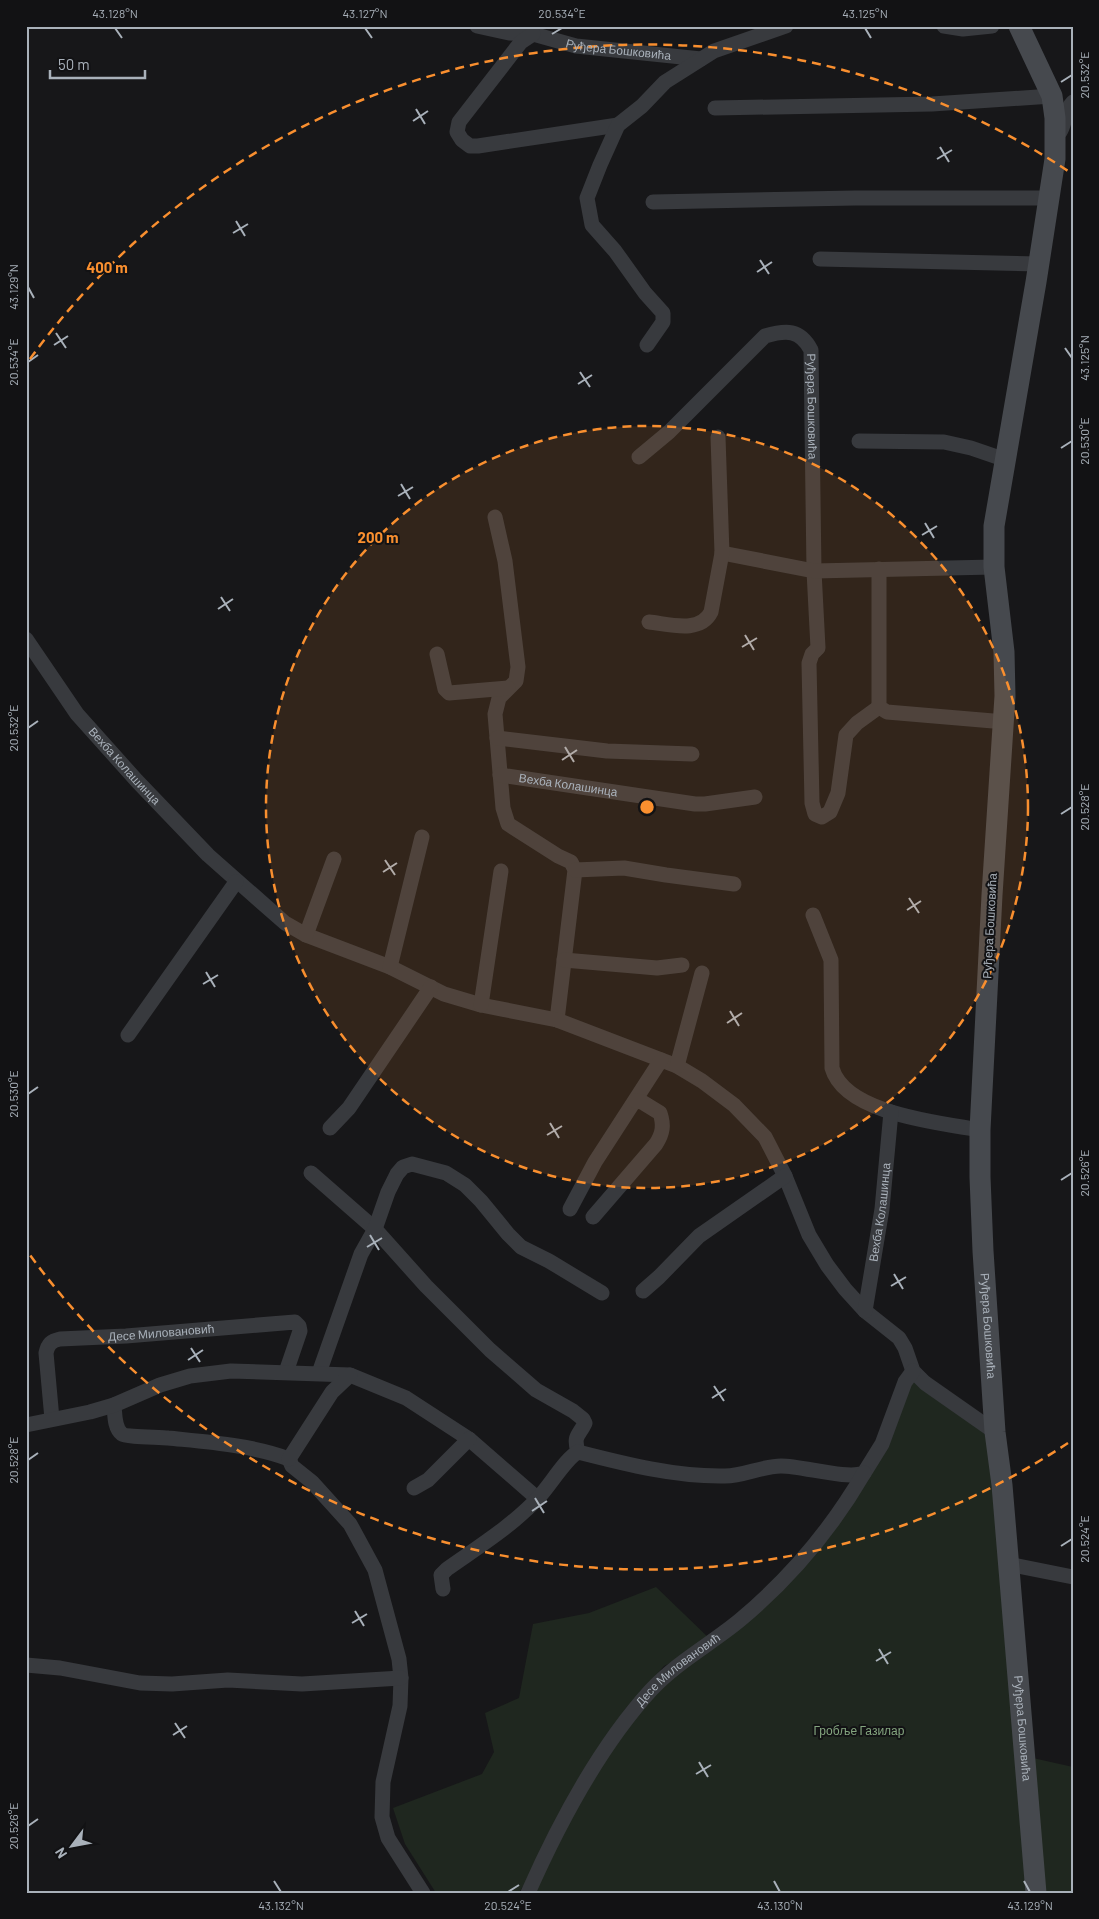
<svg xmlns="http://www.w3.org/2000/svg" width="1099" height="1919" viewBox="0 0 1099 1919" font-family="Barlow,sans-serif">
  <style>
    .green { fill: #1f271f }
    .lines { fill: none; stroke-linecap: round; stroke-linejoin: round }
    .minor { stroke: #383a3e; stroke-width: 15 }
    .secondary { stroke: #46494e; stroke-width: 21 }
    .ticks { fill: none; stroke: #a9b1ba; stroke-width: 2 }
    .ring { fill: none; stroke: #f98f2f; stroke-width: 2.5; stroke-dasharray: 9 6 }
    .labels { text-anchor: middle; stroke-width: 4; stroke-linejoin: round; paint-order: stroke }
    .street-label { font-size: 12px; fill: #a9b1ba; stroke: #121214 }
    .park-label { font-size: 12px; fill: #84a57f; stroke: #121214 }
    .centre { fill: #f98f2f; stroke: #121214; stroke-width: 2.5 }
    .ring-label { font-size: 15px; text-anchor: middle; font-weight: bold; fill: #f98f2f; stroke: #121214; stroke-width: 4; stroke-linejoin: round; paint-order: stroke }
    .neatline { fill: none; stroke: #a9b1ba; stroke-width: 2 }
    .ticks-label { font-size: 12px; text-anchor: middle; fill: #a9b1ba }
  </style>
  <rect width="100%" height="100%" fill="#171719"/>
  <path class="green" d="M 908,1377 L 995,1432 L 1024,1756 L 1073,1767 L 1073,1893 L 528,1893 L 620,1730 L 708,1644 L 664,1666 L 626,1708 L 519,1893 L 436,1893 L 405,1844 L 393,1808 L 482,1774 L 494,1752 L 485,1713 L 519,1698 L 533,1624 L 589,1613 L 656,1587 L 712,1641 L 841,1511 Z"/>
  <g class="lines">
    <g class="minor">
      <path id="s1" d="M 477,26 L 509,33 L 533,34 L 576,46 L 701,59"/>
      <path d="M 944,26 L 963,29 L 992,26"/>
      <path d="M 533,34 L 521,42 L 459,122 L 457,132 L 462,140 L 470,146 L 478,146 L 618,125"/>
      <path d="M 715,108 L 932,104 L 1052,96"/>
      <path d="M 1060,132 C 1066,122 1064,111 1073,102"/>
      <path d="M 653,202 L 855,198 L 1050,198"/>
      <path d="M 820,259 L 1039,264"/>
      <path d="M 647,345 L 663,322 L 663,313 L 645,293 L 615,251 L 592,225 L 587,198 L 600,165 L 618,125 L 642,106 L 665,82 L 714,51 L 786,26"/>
      <path d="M 859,441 L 944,442 L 971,448 L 1006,460"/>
      <path id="s2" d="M 639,457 L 669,432 L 765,336 C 786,330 800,329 811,350 L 814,571 L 818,648 L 812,654 L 809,663 L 812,803 L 815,814 L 822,817 L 830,812 L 838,793 L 846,735 L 857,723 L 879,707"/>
      <path d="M 495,517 L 505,561 L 518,667 L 516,681 L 499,698 L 495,714 L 503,808 L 508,824 L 558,856 L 571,862 L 575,870 L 557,1020"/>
      <path d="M 722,553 L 814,571 L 994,567"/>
      <path d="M 879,569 L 879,707 L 887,712 L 1005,722"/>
      <path d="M 649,622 C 669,624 700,634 711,612 L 722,553 L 718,437"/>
      <path id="s3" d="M 26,639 L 77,714 L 137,781 L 208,855 L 285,923 L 306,935 L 390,967 L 444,994 L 481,1005 L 557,1020 L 677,1066 L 702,1081 L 734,1105 L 765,1137 L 785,1176 L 809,1235 L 827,1265 L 845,1289 L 865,1311 L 899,1338 L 905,1348 L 913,1371 L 925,1383 L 995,1432"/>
      <path d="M 437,654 L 445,689 L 449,693 L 508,688"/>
      <path d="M 497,738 L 607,751 L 692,754"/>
      <path id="s4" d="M 500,775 L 695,804 L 705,804 L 755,797"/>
      <path d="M 575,870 L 624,868 L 666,875 L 734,884"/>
      <path d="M 813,915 L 831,960 L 832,1068 C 845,1114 941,1123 980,1130"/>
      <path d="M 306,935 L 334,859"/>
      <path d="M 564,960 L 657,968 L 682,965"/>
      <path d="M 390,967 L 422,837"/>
      <path d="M 481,1005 L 501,871"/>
      <path d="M 128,1035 L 236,882"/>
      <path d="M 677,1066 L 702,973"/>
      <path d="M 330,1128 L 349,1108 L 431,987"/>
      <path d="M 311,1173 L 375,1229 L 426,1286 L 490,1350 L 536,1390 L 573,1411 L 583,1419 L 585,1423 C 579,1436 573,1435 578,1452"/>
      <path d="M 570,1209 L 595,1162 L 661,1060"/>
      <path d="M 593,1217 L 656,1144 C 663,1133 664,1125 660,1113 L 642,1102 L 636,1101"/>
      <path d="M 643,1291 L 659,1277 L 699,1236 L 785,1176"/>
      <path id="s5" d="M 865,1311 L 882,1209 L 891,1112"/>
      <path d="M 319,1373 L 361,1254 L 375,1229 L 388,1192 L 397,1174 L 403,1167 L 412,1164 L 446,1173 L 465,1185 L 481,1201 L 508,1234 L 521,1247 L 549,1261 L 602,1293"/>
      <path d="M 114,1405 C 115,1414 114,1428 122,1434 C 126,1437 160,1437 168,1438 C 207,1442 252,1445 289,1459 L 292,1466 L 312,1482 L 350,1524 L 375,1570 L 399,1659 L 401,1678 L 400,1706 L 383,1782 L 382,1817 L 388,1838 L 423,1893"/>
      <path id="s6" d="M 52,1419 L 46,1353 C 48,1344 51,1341 60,1339 L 126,1336 L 295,1322 L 299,1326 L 300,1331 L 286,1372"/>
      <path d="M 26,1425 L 90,1412 L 114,1405 L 160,1385 L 190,1376 L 231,1371 L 350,1375 L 406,1398 L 469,1439 L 538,1499"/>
      <path d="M 289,1459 L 332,1392 L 350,1375"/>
      <path d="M 414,1488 L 428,1480 L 469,1439"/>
      <path d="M 1008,1564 L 1073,1577"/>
      <path d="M 443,1589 L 441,1575 L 447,1569 C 478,1547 512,1526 538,1498 C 549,1487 566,1458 578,1452 C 625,1464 676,1477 725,1476 C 744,1476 762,1466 781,1466 C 803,1466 847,1480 864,1473 L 882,1444 L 905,1382 L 913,1371"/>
      <path d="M 26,1665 L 60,1668 L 140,1683 L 172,1684 L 228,1680 L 302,1684 L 401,1678"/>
      <path id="s7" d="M 528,1893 C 559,1823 599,1747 651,1690 C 677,1662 711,1644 740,1620 C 789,1579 832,1528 864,1473"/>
    </g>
    <path class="secondary" id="s8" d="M 1019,26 L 1052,96 L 1055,118 L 1055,159 L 1036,282 L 994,526 L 994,567 L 1004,652 L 1005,696 L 992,895 L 980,1130 L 980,1177 L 983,1251 L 995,1432 L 1002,1485 L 1036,1893"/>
  </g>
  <path class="ticks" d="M 115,28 L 122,38M 365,28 L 372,38M 865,28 L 871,38M 552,34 L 562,28M 1061,82 L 1072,75M 416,109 L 425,124M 413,121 L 428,111M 940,147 L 949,162M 937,159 L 952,150M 236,221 L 245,236M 233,233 L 248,224M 760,260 L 769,274M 757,272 L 772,262M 28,287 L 34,298M 56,333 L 66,348M 54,345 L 68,336M 1065,348 L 1072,358M 28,362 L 38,355M 580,372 L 590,387M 578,384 L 592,375M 1061,448 L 1072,441M 401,484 L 410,499M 398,496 L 413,487M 925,523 L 934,538M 922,535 L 937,526M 221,597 L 230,611M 218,609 L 233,599M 745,635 L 754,650M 742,647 L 757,638M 28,728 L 38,721M 565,747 L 574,762M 562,760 L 577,750M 1061,814 L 1072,807M 385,860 L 395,875M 383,872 L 397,863M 909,898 L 919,913M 907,910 L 921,901M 206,972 L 215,987M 203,984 L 218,975M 730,1011 L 739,1026M 727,1023 L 742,1013M 28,1094 L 38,1087M 550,1123 L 559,1138M 547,1135 L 562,1126M 1061,1180 L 1072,1173M 370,1235 L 379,1250M 367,1247 L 382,1238M 894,1274 L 903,1289M 891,1286 L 906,1277M 191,1348 L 200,1362M 188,1360 L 203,1350M 714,1386 L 724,1401M 712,1398 L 726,1389M 28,1460 L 38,1453M 535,1498 L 544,1513M 532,1511 L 547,1501M 1061,1546 L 1072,1539M 355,1611 L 364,1626M 352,1623 L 367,1614M 879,1649 L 888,1664M 876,1661 L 891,1652M 175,1723 L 185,1738M 173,1735 L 187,1726M 699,1762 L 708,1777M 696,1774 L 711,1765M 28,1826 L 38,1819M 274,1881 L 281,1892M 774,1881 L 780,1892M 1024,1881 L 1030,1892M 508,1892 L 519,1885"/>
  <circle cx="647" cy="807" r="381" fill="#f98f2f" fill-opacity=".12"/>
  <g class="ring">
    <circle cx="647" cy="807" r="381"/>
    <path d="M1068 1443A763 763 0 0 1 30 1255M30 359A763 763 0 0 1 1068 171"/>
  </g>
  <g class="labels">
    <g class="street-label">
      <text dy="4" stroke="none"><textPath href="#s1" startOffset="144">Руђера Бошковића</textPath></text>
      <text dy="4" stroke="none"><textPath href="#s2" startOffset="285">Руђера Бошковића</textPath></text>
      <text dy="4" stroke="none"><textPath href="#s3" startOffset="161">Вехба Колашинца</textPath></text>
      <text dy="4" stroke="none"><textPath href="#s4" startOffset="69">Вехба Колашинца</textPath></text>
      <text transform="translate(990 926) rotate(-87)" y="4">Руђера Бошковића</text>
      <text dy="4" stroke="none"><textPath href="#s5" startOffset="100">Вехба Колашинца</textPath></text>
      <text dy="4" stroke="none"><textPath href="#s8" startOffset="1314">Руђера Бошковића</textPath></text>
      <text dy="4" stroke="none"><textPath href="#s6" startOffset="189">Десе Миловановић</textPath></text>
      <text dy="4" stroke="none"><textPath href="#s7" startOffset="272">Десе Миловановић</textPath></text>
      <text dy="4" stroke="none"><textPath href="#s8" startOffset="1718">Руђера Бошковића</textPath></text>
    </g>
    <g class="park-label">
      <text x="859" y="1735">Гробље Газилар</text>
    </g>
  </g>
  <circle cx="647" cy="807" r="8" class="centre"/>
  <g class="ring-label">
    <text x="107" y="273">400 m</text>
    <text x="378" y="543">200 m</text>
  </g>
  <rect width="1099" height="1919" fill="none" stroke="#121214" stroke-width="55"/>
  <g transform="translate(72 1846) rotate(238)" stroke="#121214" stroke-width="4" paint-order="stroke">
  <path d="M0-4L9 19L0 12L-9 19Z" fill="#a9b1ba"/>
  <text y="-8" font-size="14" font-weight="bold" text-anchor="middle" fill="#a9b1ba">N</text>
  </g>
  <path d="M50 70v8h95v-8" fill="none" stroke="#a9b1ba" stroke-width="2.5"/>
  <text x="58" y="70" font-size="15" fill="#a9b1ba" stroke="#121214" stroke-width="4" paint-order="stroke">50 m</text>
  <rect x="28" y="28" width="1044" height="1864" class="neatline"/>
  <g class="ticks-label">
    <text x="115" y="18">43.128°N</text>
    <text x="365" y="18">43.127°N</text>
    <text x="562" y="18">20.534°E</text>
    <text x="865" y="18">43.125°N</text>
    <text transform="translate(1085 75) rotate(-90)" y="4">20.532°E</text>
    <text transform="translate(14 287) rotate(-90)" y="4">43.129°N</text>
    <text transform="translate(1085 358) rotate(-90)" y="4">43.125°N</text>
    <text transform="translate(14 362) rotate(-90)" y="4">20.534°E</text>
    <text transform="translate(1085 441) rotate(-90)" y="4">20.530°E</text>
    <text transform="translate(14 728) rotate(-90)" y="4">20.532°E</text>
    <text transform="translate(1085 807) rotate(-90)" y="4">20.528°E</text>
    <text transform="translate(14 1094) rotate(-90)" y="4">20.530°E</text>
    <text transform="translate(1085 1173) rotate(-90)" y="4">20.526°E</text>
    <text transform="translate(14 1460) rotate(-90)" y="4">20.528°E</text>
    <text transform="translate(1085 1539) rotate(-90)" y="4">20.524°E</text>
    <text transform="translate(14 1826) rotate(-90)" y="4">20.526°E</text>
    <text x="281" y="1910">43.132°N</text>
    <text x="508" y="1910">20.524°E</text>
    <text x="780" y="1910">43.130°N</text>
    <text x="1030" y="1910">43.129°N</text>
  </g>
</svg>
